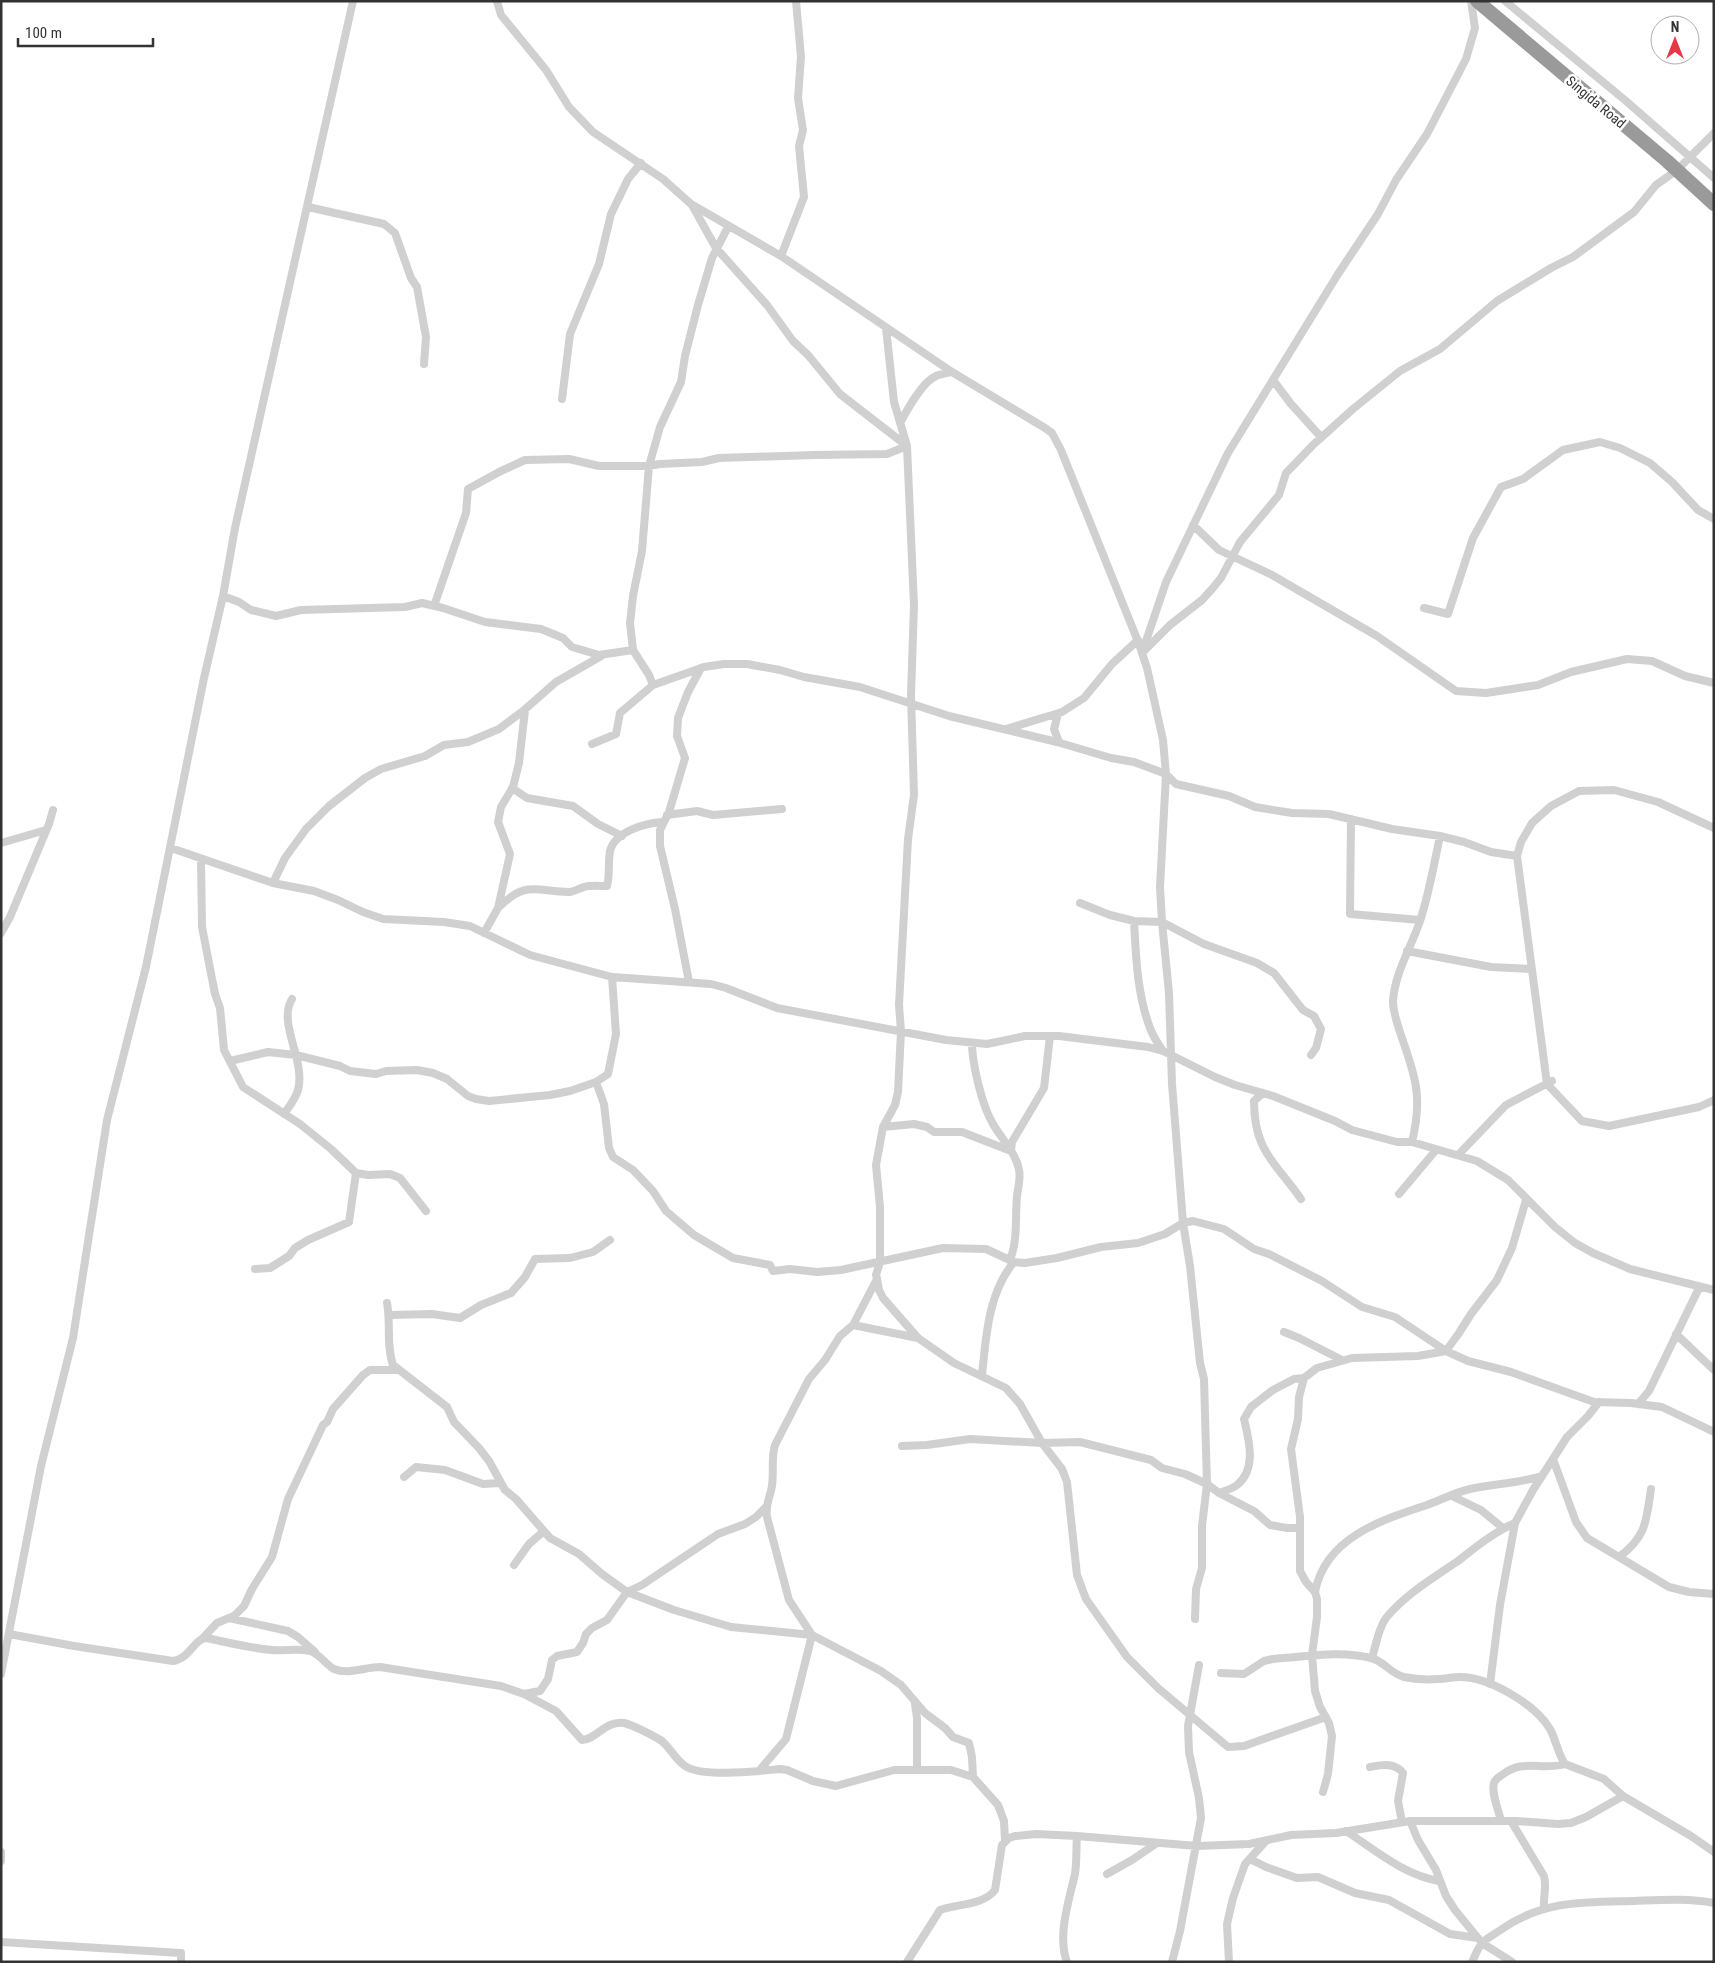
<svg xmlns="http://www.w3.org/2000/svg" width="1715" height="1963" viewBox="0 0 1715 1963" font-family="'Roboto Condensed',sans-serif">
  <style>
    .lines { fill: none; stroke-linecap: round; stroke-linejoin: round }
    .street { stroke: #d0d0d0; stroke-width: 8 }
    .highway { stroke: #9a9a9a; stroke-width: 14 }
    .labels { text-anchor: middle; stroke-width: 5; stroke-linejoin: round; paint-order: stroke }
    .street-label { font-size: 14px; fill: #333; stroke: #fff }
  </style>
  <rect width="100%" height="100%" fill="#fff"/>
  <g class="lines">
    <path class="street" d="M 497,1 L 501,15 L 546,70 L 569,107 L 593,132 L 663,179 L 691,204 L 781,256 L 952,372 L 1045,428 L 1052,433 L 1061,450 L 1139,644 L 1147,668 L 1163,740 L 1166,774 L 1160,887 L 1162,922 L 1169,993 L 1172,1084 L 1183,1223 L 1190,1266 L 1200,1363 L 1204,1379 L 1207,1484 L 1202,1526 L 1202,1568 L 1196,1589 L 1195,1619
      M 1505,1 L 1626,101 L 1714,178
      M 692,205 L 716,248 L 767,305 L 793,341 L 808,355 L 840,394 L 907,446 L 914,605 L 911,695 L 914,795 L 908,839 L 899,1005 L 901,1031 L 898,1092 L 895,1105 L 883,1127 L 876,1165 L 880,1207 L 880,1262 L 876,1275 L 877,1279 L 853,1325 L 840,1336 L 825,1360 L 809,1379 L 775,1445 C 771,1458 774,1472 772,1486 C 770,1499 765,1503 767,1517 L 789,1600 L 812,1635 L 881,1671 L 901,1685 L 925,1713 L 945,1728 L 953,1737 L 969,1743 L 972,1757 L 973,1777 L 998,1805 L 1004,1821 L 1005,1841
      M 308,207 L 384,224 L 395,233 L 411,278 L 417,287 L 426,337 L 424,364
      M 781,256 L 804,197 L 799,146 L 803,130 L 798,98 L 801,57 L 796,1
      M 1273,380 L 1291,404 L 1321,437
      M 562,399 L 570,334 L 599,264 L 611,214 L 628,179 L 641,163
      M 900,423 C 907,410 922,382 936,376 C 941,374 947,373 952,372
      M 1193,525 L 1219,550 L 1272,575 L 1377,636 L 1456,691 L 1486,693 L 1538,685 L 1571,672 L 1627,659 L 1652,661 L 1685,676 L 1714,683
      M 223,596 L 239,602 L 251,610 L 276,616 L 301,610 L 405,607 L 422,603 L 443,608 L 485,622 L 541,629 L 563,638 L 572,647 L 599,655 L 633,650
      M 434,606 L 466,513 L 468,489 L 499,472 L 525,460 L 569,459 L 599,466 L 649,466 L 660,464 L 702,462 L 719,458 L 814,455 L 887,454 L 907,446 L 894,402 L 886,328
      M 1424,608 L 1448,614 L 1473,538 L 1501,487 L 1523,479 L 1563,450 L 1600,442 L 1620,448 L 1650,463 L 1672,482 L 1698,510 L 1714,519
      M 1143,650 L 1166,582 L 1228,453 L 1338,274 L 1378,214 L 1396,180 L 1427,134 L 1466,59 L 1475,28 L 1471,1
      M 1142,653 L 1170,625 L 1202,600 L 1212,589 L 1221,578 L 1240,542 L 1279,495 L 1286,473 L 1314,444 L 1353,409 L 1400,371 L 1440,349 L 1497,301 L 1551,268 L 1573,257 L 1634,212 L 1656,185 L 1677,170 L 1714,133
      M 653,685 L 649,675 L 633,650 L 630,623 L 633,596 L 642,551 L 649,466 L 660,427 L 681,382 L 685,356 L 698,305 L 712,258 L 728,227
      M 1058,714 L 1054,729 L 1059,742
      M 1006,729 L 1062,712 L 1084,698 L 1112,664 L 1138,640
      M 592,744 L 616,734 L 620,713 L 653,685 L 704,667 L 724,664 L 747,664 L 780,670 L 804,677 L 860,687 L 949,716 L 1057,742 L 1111,758 L 1134,762 L 1166,774 L 1176,784 L 1229,796 L 1255,807 L 1292,813 L 1329,814 L 1392,829 L 1440,836 L 1464,842 L 1491,852 L 1517,856
      M 512,788 L 527,798 L 573,806 L 598,824 L 622,836
      M 667,815 L 697,811 L 713,815 L 782,809
      M 1351,819 L 1350,914 L 1420,920
      M 1714,828 L 1658,802 L 1614,790 L 1579,791 L 1551,806 L 1532,823 L 1521,842 L 1517,856 L 1547,1084 L 1582,1121 L 1609,1126 L 1699,1107 L 1714,1100
      M 1,843 L 46,830
      M 171,848 L 273,883 L 314,891 L 338,900 L 363,912 L 383,919 L 444,922 L 470,926 L 530,955 L 612,977 L 711,984 L 726,988 L 777,1008 L 946,1040 L 987,1044 L 1025,1036 L 1059,1036 L 1148,1047 L 1163,1051 L 1215,1077 L 1235,1085 L 1273,1096 L 1335,1121 L 1352,1130 L 1397,1142 L 1412,1142 L 1477,1161 L 1508,1180 L 1555,1227 L 1575,1243 L 1593,1253 L 1630,1269 L 1714,1290
      M 201,859 L 202,927 L 215,994 L 220,1008 L 224,1050 L 243,1087 L 300,1124 L 331,1149 L 356,1173 L 368,1175 L 390,1174 L 400,1178 L 426,1211
      M 273,883 L 285,858 L 306,829 L 329,806 L 365,778 L 381,769 L 425,756 L 444,745 L 468,742 L 499,729 L 523,711 L 556,682 L 603,655
      M 1080,903 L 1110,915 L 1134,921 L 1162,922 L 1204,944 L 1257,963 L 1274,973 L 1303,1010 L 1314,1016 L 1321,1029 L 1316,1048 L 1311,1055
      M 498,908 C 526,880 534,891 569,892 C 575,892 579,888 584,887 C 591,885 600,886 607,886 C 610,875 608,862 610,851 C 615,831 646,823 663,822
      M 1134,921 C 1136,956 1137,994 1150,1028 C 1153,1036 1158,1044 1163,1051
      M 1,933 L 10,917 L 49,824 L 53,810
      M 484,933 L 498,908 L 510,854 L 498,822 L 501,807 L 513,787 L 519,763 L 525,710
      M 1407,951 L 1491,967 L 1531,969
      M 689,982 L 675,909 L 660,846 L 660,830 L 669,812 L 685,758 L 677,736 L 678,718 L 688,692 L 701,668
      M 972,1043 C 972,1063 982,1106 993,1124 C 1001,1138 1016,1153 1019,1170 C 1021,1177 1018,1188 1017,1196 C 1015,1218 1018,1240 1010,1260
      M 230,1061 L 268,1052 L 296,1055 L 340,1066 L 350,1071 L 376,1074 L 386,1071 L 417,1070 L 433,1073 L 447,1079 L 468,1096 L 476,1099 L 489,1101 L 550,1095 L 570,1091 L 596,1082 L 608,1074 L 616,1034 L 612,977
      M 596,1082 L 604,1104 L 609,1148 L 613,1157 L 633,1170 L 653,1191 L 666,1211 L 694,1235 L 733,1258 L 770,1265 L 773,1271 L 790,1269 L 817,1272 L 841,1270 L 943,1248 L 986,1249 L 1014,1262 L 1025,1263 L 1057,1258 L 1101,1247 L 1138,1243 L 1165,1234 L 1183,1223 L 1193,1221 L 1224,1229 L 1254,1249 L 1269,1254 L 1322,1281 L 1362,1307 L 1395,1317 L 1446,1351 L 1468,1361 L 1511,1372 L 1594,1402 L 1631,1403 L 1662,1407 L 1714,1432
      M 1263,1093 L 1254,1101 C 1254,1151 1275,1162 1301,1199
      M 284,1114 C 289,1107 296,1098 298,1090 C 306,1060 277,1023 292,999
      M 883,1127 L 914,1124 L 927,1127 L 934,1132 L 962,1132 L 1011,1151 L 1012,1142 L 1044,1088 L 1050,1036
      M 1412,1142 C 1422,1100 1417,1081 1403,1041 C 1399,1029 1393,1014 1393,1001 C 1395,972 1411,948 1420,921 C 1429,894 1434,864 1440,836
      M 1459,1154 L 1506,1105 L 1552,1081
      M 1399,1194 L 1436,1150
      M 255,1269 L 270,1268 L 289,1256 L 295,1248 L 308,1240 L 349,1222 L 356,1173
      M 877,1279 L 879,1290 L 883,1298 L 918,1338 L 954,1363 L 1006,1388 L 1020,1404 L 1042,1443 L 1062,1469 L 1067,1482 L 1077,1575 L 1086,1599 L 1127,1657 L 1158,1688 L 1228,1747 L 1244,1746 L 1326,1717
      M 387,1303 C 391,1323 386,1346 393,1365 L 447,1407 L 454,1422 L 479,1448 L 489,1461 L 505,1490 L 516,1499 L 550,1538 L 579,1554 L 602,1574 L 627,1592 L 674,1610 L 731,1627 L 812,1635 L 786,1739 L 759,1771
      M 390,1315 L 432,1314 L 460,1318 L 481,1305 L 511,1293 L 525,1277 L 535,1259 L 570,1258 L 593,1252 L 610,1240
      M 853,1325 L 918,1338
      M 1284,1332 L 1299,1338 L 1342,1360
      M 1676,1334 L 1713,1369
      M 982,1375 C 986,1337 988,1293 1014,1262
      M 1304,1378 L 1299,1397 L 1298,1419 L 1291,1449 L 1300,1517 L 1300,1571 L 1306,1582 L 1315,1592 L 1317,1599 L 1317,1617 L 1312,1655 L 1315,1691 L 1320,1707 L 1329,1723 L 1332,1736 L 1328,1774 L 1323,1792
      M 1638,1404 L 1649,1391 L 1699,1288
      M 902,1446 L 927,1445 L 970,1439 L 1042,1443 L 1080,1442 L 1151,1460 L 1162,1468 L 1185,1474 L 1207,1484 L 1219,1493 L 1254,1511 L 1270,1525 L 1287,1528 L 1300,1528
      M 1553,1459 L 1576,1522 L 1587,1538 L 1669,1587 L 1689,1592 L 1714,1594
      M 404,1477 L 416,1467 L 445,1470 L 483,1484 L 500,1483
      M 1219,1493 C 1224,1491 1232,1489 1237,1485 C 1257,1469 1249,1440 1244,1419 L 1251,1407 L 1273,1390 L 1294,1379 L 1304,1378 L 1317,1368 L 1352,1358 L 1418,1356 L 1446,1351 L 1459,1333 L 1471,1314 L 1497,1280 L 1512,1248 L 1526,1200
      M 1452,1496 L 1481,1510 L 1503,1528
      M 1619,1557 C 1647,1536 1646,1521 1651,1489
      M 514,1565 L 529,1544 L 544,1531
      M 1315,1592 C 1325,1538 1381,1520 1427,1505 C 1441,1500 1456,1492 1470,1489 C 1494,1484 1519,1483 1542,1476
      M 229,1618 L 234,1616 L 244,1606 L 252,1589 L 272,1557 L 288,1499 L 323,1425 L 327,1422 L 333,1409 L 363,1375 L 370,1370 L 397,1370
      M 9,1634 L 74,1646 L 173,1661 C 191,1658 194,1638 207,1638 C 229,1643 250,1648 272,1650 C 284,1651 298,1648 310,1651 C 320,1654 325,1664 334,1669 C 348,1675 366,1667 380,1667 L 501,1686 L 524,1694 L 556,1711 L 582,1740 C 595,1740 606,1720 624,1723 C 633,1725 654,1736 662,1741 C 670,1748 676,1760 685,1766 C 703,1778 759,1771 780,1769 L 787,1770 L 813,1781 L 836,1786 L 894,1770 L 951,1770 L 973,1777
      M 203,1638 L 217,1623 L 229,1618 L 288,1631 L 298,1637 L 315,1652
      M 1372,1658 C 1376,1645 1378,1629 1386,1618 C 1406,1594 1433,1578 1458,1561 C 1476,1547 1494,1532 1515,1523
      M 1221,1673 L 1244,1674 L 1264,1661 L 1273,1659 C 1306,1657 1338,1650 1371,1658 C 1384,1661 1391,1674 1404,1677 C 1414,1679 1427,1680 1438,1679 C 1445,1679 1453,1677 1460,1677 C 1489,1677 1535,1704 1550,1729 C 1556,1740 1558,1754 1565,1764 L 1604,1779 L 1623,1796 L 1691,1836 L 1714,1852
      M 1,1674 L 41,1466 L 73,1338 L 107,1120 L 146,967 L 204,678 L 223,596 L 235,528 L 353,1
      M 1490,1684 L 1500,1605 L 1515,1523 L 1533,1490 L 1567,1437 L 1588,1416 L 1599,1402
      M 524,1694 L 540,1691 L 548,1679 L 552,1660 L 557,1656 L 577,1652 L 583,1643 L 586,1634 L 592,1628 L 607,1620 L 627,1592 L 642,1585 L 718,1534 L 745,1524 L 756,1517 L 766,1507
      M 915,1704 L 917,1718 L 917,1769
      M 1370,1767 C 1382,1765 1395,1762 1403,1773 L 1398,1801 L 1402,1822
      M 1410,1821 L 1418,1840 L 1436,1870 L 1446,1896 L 1455,1910 L 1482,1943 L 1512,1962
      M 1501,1821 C 1499,1811 1491,1794 1494,1783 C 1495,1779 1499,1777 1502,1775 C 1523,1758 1541,1771 1565,1764
      M 1511,1821 L 1544,1876 C 1547,1887 1543,1897 1544,1908
      M 1346,1831 C 1375,1850 1404,1875 1439,1881
      M 1,1852 L 1,1861
      M 1250,1859 L 1266,1867 L 1297,1878 L 1318,1877 L 1355,1893 L 1389,1900 L 1450,1934 L 1478,1938
      M 1107,1874 L 1132,1860 L 1157,1843
      M 1,1942 L 181,1953 L 181,1962
      M 907,1962 L 940,1910 C 957,1904 984,1905 995,1890 L 1002,1845 L 1009,1838 L 1015,1836 L 1036,1834 L 1077,1836 L 1197,1846 L 1249,1844 L 1291,1835 L 1336,1833 L 1410,1821 L 1516,1821 L 1558,1824 L 1571,1823 L 1586,1817 L 1623,1796
      M 1067,1962 C 1057,1936 1069,1900 1075,1874 C 1077,1862 1076,1848 1077,1836
      M 1172,1962 L 1180,1931 L 1201,1818 L 1199,1798 L 1189,1752 L 1188,1726 L 1199,1665
      M 1229,1962 L 1227,1924 L 1233,1898 L 1245,1864 L 1265,1842
      M 1472,1962 C 1475,1956 1478,1947 1483,1942 C 1489,1937 1496,1933 1502,1929 C 1544,1900 1585,1902 1634,1901 C 1660,1900 1688,1898 1714,1903"/>
    <path class="highway" d="M 1477,1 L 1667,161 L 1714,204"/>
  </g>
  <g class="labels">
    <g class="street-label">
      <text transform="translate(1596 102) rotate(40)" y="5">Singida Road</text>
    </g>
  </g>
  <rect width="1715" height="1963" fill="none" stroke="#333333" stroke-width="5"/>
  <g transform="translate(1675 40)"><circle r="24" fill="#ffffff" stroke="#adadad"/>
  <path d="M0-4L9 19L0 12L-9 19Z" fill="#e63946"/>
  <text y="-8" font-size="14" font-weight="bold" text-anchor="middle" fill="#333333">N</text>
  </g>
  <path d="M18 38v8h135v-8" fill="none" stroke="#333333" stroke-width="2.5"/>
  <text x="25" y="38" font-size="15" fill="#333333" stroke="#ffffff" stroke-width="4" paint-order="stroke">100 m</text>
</svg>
